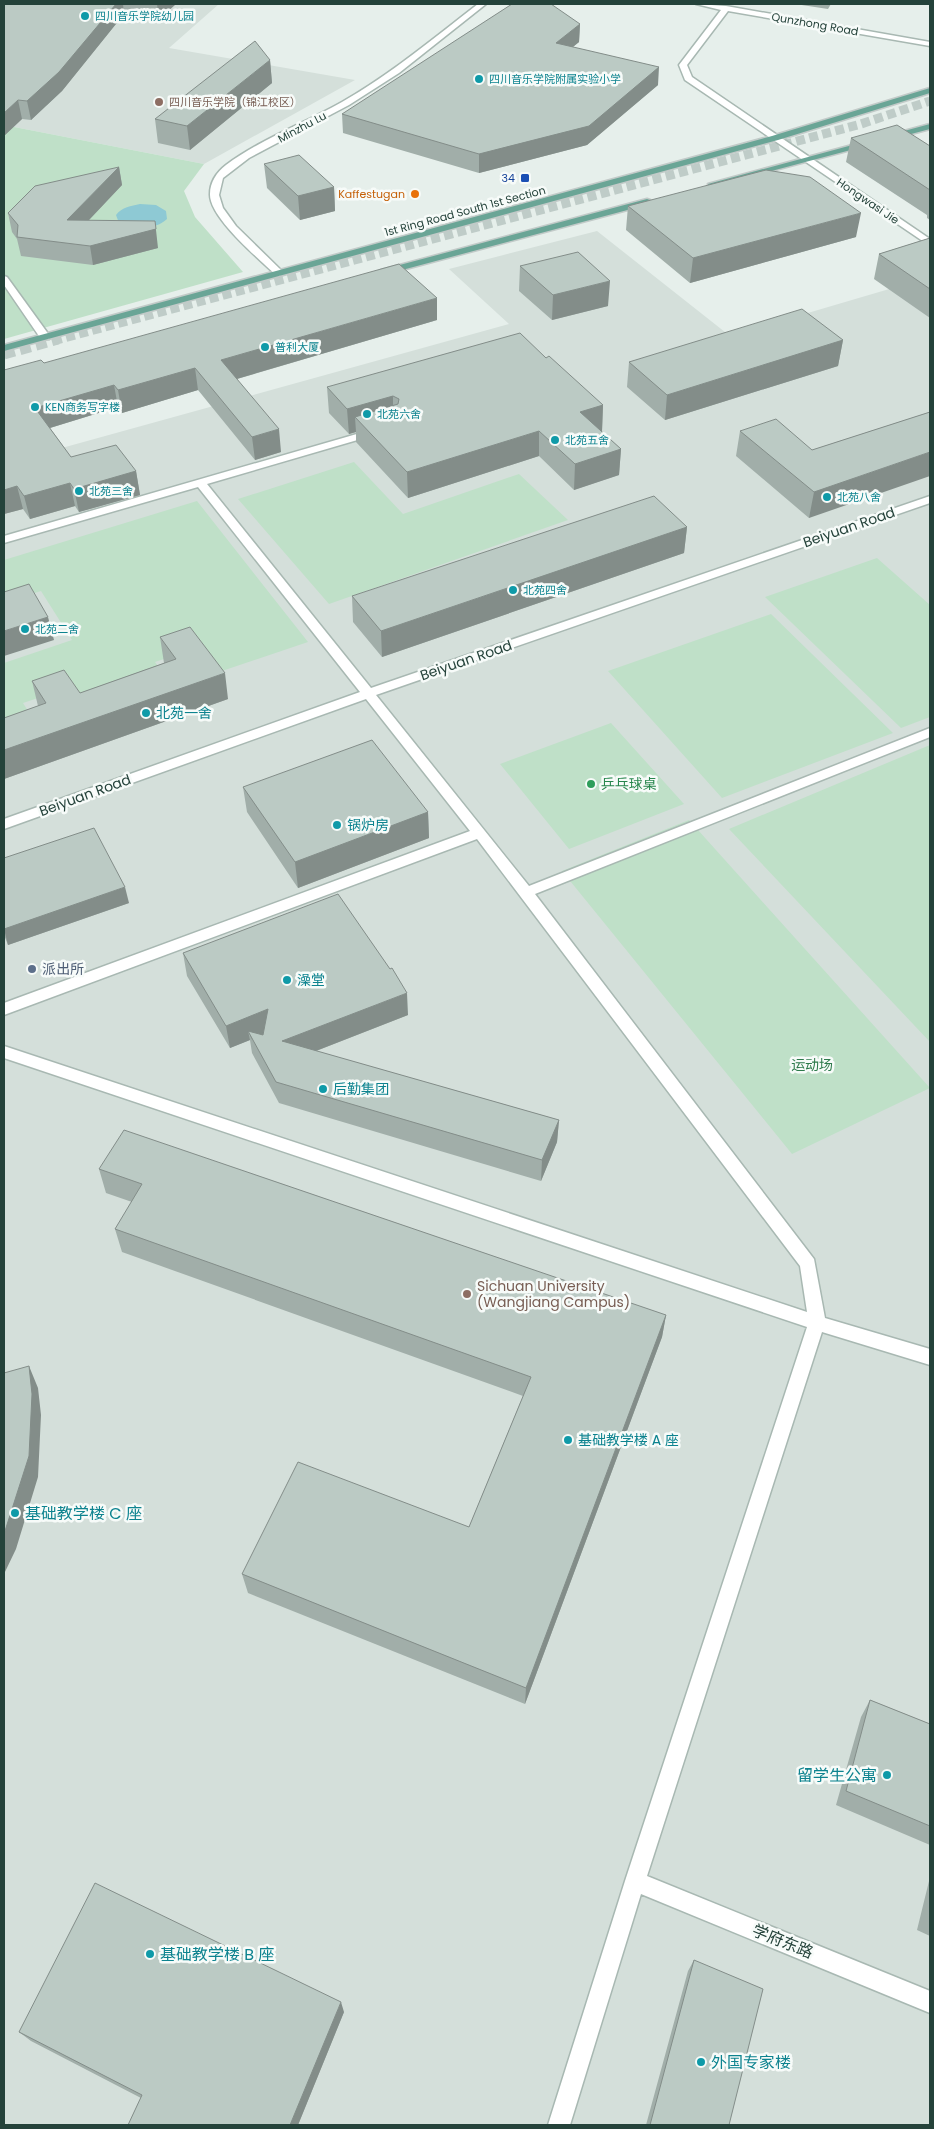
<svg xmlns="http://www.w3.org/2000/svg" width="934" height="2129" viewBox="0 0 934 2129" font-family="Poppins,'Noto Sans SC',sans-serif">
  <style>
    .built { fill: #d4dfda }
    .green { fill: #bfe0c8 }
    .water { fill: #8ec9d4 }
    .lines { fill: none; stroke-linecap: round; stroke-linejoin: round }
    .major-tunnel-far1 { stroke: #bfccc8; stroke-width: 9; stroke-dasharray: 9 4.5; stroke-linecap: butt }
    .major-tunnel { stroke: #bfccc8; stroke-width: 11; stroke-dasharray: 11 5.5; stroke-linecap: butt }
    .minor-casing { stroke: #a8b8b2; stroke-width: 3 }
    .major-casing { stroke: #c2cac8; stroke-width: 3 }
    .minor { fill: #fff; fill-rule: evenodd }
    .major { fill: #6aa596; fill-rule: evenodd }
    .wall { fill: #a1aea9 }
    .shaded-wall { fill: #838d89 }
    .building { fill: #bbcac4; stroke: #838d89 }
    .culture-dot { fill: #0f9aa8; stroke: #f7fbf9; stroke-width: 2 }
    .education-dot { fill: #8d6e63; stroke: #f7fbf9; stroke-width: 2 }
    .transit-dot { fill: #1a4fb4; stroke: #f7fbf9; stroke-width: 2 }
    .food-dot { fill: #e8710a; stroke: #f7fbf9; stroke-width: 2 }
    .leisure-dot { fill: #2e9e5b; stroke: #f7fbf9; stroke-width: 2 }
    .service-dot { fill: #5c6f8a; stroke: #f7fbf9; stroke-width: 2 }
    .labels { text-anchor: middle; stroke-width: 5; stroke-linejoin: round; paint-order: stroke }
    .far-culture-label { font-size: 11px; fill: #0d838f; stroke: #f7fbf9; text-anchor: start }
    .far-street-label { font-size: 11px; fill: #24423a; stroke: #f7fbf9 }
    .far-education-label { font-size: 11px; fill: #785e54; stroke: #f7fbf9; text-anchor: start }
    .far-transit-label { font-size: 11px; fill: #164399; stroke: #f7fbf9; text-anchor: end }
    .far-food-label { font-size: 11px; fill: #c56008; stroke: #f7fbf9; text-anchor: end }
    .street-label { font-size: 14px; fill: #24423a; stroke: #f7fbf9 }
    .culture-label { font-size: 14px; fill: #0d838f; stroke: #f7fbf9; text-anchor: start }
    .leisure-label { font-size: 14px; fill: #27864d; stroke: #f7fbf9; text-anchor: start }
    .service-label { font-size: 14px; fill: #4e5e75; stroke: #f7fbf9; text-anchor: start }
    .park-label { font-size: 14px; fill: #2d7a4b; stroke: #f7fbf9 }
    .education-label { font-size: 14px; fill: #785e54; stroke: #f7fbf9; text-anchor: start }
    .near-culture-label { font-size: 16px; fill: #0d838f; stroke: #f7fbf9; text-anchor: start }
    .near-street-label { font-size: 16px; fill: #24423a; stroke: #f7fbf9 }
  </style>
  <rect width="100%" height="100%" fill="#e6efeb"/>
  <path class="built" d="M 4,4 L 219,4 L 169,48 L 355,80 L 204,164 L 4,125 Z
    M 597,231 L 730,336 L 913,282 L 930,293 L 930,2125 L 4,2125 L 4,464 L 509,324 L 449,269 Z"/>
  <path class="green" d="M 4,125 L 204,164 L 184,191 L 195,217 L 243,272 L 4,339 Z
    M 354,462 L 403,514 L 519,474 L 568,520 L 329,604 L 238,499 Z
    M 197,501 L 308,642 L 216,673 L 197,648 L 155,662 L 170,684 L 87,712 L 71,687 L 23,703 L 38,727 L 4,739 L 4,663 L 72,640 L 41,591 L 4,603 L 4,560 Z
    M 877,558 L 930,605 L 930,717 L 901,728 L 765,597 Z
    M 771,614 L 893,733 L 722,798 L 608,671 Z
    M 611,723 L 684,804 L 569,849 L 500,764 Z
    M 930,745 L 930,1042 L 729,829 Z
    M 689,820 L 930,1088 L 792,1154 L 562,871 Z"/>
  <path class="water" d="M 140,204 L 156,205 L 166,211 L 167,219 C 153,232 136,226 119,223 L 116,215 C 122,207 131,206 140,204 Z"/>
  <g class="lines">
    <path class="major-tunnel-far1" d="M 53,341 L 861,124 L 930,101"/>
    <path class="major-tunnel" d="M 4,354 L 58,339"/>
    <defs>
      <path id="minor" d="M 478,4 L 486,4 L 399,73 L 349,105 L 249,158 L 223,178 L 219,195 L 223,208 L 236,226 L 284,273 L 279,276 L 276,275 C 259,259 209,217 210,194 C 210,182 217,172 226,165 C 261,139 305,123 342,102 C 391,74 434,38 478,4 Z
        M 696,4 L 726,6 L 930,42 L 930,46 L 728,11 L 687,65 L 692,77 L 930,239 L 930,246 L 685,80 L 679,65 L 721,10 Z
        M 4,276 L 7,277 L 49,335 L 49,339 L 41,339 L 4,285 Z
        M 374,429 L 378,430 L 379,432 L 378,434 L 207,484 L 371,688 L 930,496 L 930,503 L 376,695 L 529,886 L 930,728 L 930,737 L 535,894 L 814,1259 L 825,1318 L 930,1349 L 930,1365 L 822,1332 L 647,1876 L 930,1991 L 930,2013 L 641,1894 L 570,2125 L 548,2125 L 625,1881 L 807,1327 L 4,1058 L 4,1046 L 807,1312 L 800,1266 L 477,839 L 4,1015 L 4,1003 L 470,831 L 366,699 L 4,829 L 4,819 L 360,692 L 198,487 L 4,543 L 4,536 Z"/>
      <path id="major" d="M 930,88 L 930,93 L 778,140 L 4,351 L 4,345 L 772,136 Z
        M 930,124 L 930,129 L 715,186 L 709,186 L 708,184 Z
        M 647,199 L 650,200 L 650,204 L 387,274 L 384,275 L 379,272 L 381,270 Z"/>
    </defs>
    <use href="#minor" class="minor-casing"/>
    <use href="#major" class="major-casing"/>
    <use href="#minor" class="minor"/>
    <use href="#major" class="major"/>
  </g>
  <path class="wall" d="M 4,4 L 176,4 L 159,19 L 124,14 L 62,91 L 31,120 L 22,119 L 4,136 Z
    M 795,4 L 831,4 L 828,9 Z
    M 580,24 L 579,42 L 573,47 L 658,85 L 587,145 L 479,173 L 343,133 L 342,114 Z
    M 270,60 L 272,83 L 190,150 L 158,143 L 155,119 Z
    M 851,138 L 930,146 L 930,220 L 927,218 L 927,215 L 846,162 Z
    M 264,164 L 334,187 L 335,211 L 300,220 L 267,188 Z
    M 119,167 L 122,185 L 89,220 L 158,248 L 93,265 L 21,256 L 17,239 L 12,232 L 8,213 Z
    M 628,206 L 856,237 L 690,283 L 626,230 Z
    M 930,238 L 930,318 L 874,279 L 879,254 Z
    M 520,266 L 608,306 L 552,320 L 519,291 Z
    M 437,320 L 237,379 L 281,452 L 255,460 L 198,390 L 122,413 L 118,407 L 50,428 L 71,457 L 136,471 L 140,495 L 79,512 L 75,506 L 30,519 L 23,509 L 4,514 L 44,363 Z
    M 843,340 L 838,366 L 665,420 L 627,387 L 629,362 Z
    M 546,358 L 603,405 L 602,431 L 601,431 L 621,449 L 619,475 L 574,490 L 539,456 L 408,498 L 356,442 L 356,432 L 349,434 L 329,413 L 327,387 Z
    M 930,412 L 809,518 L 736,456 L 740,431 L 812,450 Z
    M 687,527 L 684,553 L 382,657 L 353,622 L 352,596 Z
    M 160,637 L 228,699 L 4,779 L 4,718 L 38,706 L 32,681 L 80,693 L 164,663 Z
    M 243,787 L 428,812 L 429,838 L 298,888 L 247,812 Z
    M 4,858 L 129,903 L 8,945 L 4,935 Z
    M 183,953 L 408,1015 L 316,1051 L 559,1120 L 557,1142 L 541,1181 L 279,1103 L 252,1053 L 250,1040 L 230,1048 L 187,976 Z
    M 99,1169 L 666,1315 L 662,1337 L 525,1704 L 248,1593 L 242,1574 L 469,1527 L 523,1396 L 122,1252 L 115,1229 L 132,1202 L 106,1193 Z
    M 870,1700 L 930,1724 L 930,1845 L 836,1805 L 861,1717 Z
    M 930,1877 L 930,1936 L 917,1930 Z
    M 694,1960 L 729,2125 L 646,2125 L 688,1971 Z
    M 344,2012 L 298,2125 L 128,2125 L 141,2098 L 31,2041 L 19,2032 Z"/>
  <path class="shaded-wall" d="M 116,4 L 123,4 L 124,14 L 62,91 L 31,120 L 27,101 Z
    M 157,4 L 176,4 L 159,19 Z
    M 580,24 L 579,42 L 555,61 L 556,43 Z
    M 270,60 L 272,83 L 190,150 L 187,126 Z
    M 659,67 L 658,85 L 587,145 L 479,173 L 479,154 Z
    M 18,100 L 22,119 L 4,136 L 4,113 Z
    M 119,167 L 122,185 L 71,239 L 67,220 Z
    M 334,187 L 335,211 L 300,220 L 298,196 Z
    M 861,213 L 856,237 L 690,283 L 693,258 Z
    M 155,221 L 158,248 L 93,265 L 90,246 Z
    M 610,281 L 608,306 L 552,320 L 553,295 Z
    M 437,298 L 437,320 L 223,383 L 221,360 Z
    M 843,340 L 838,366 L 665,420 L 667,395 Z
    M 195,368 L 198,390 L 122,413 L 118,390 Z
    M 114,385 L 118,407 L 40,431 L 35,408 Z
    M 393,396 L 393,421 L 355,417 L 356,432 L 349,434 L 347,409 Z
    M 603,405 L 602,431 L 579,438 L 580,412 Z
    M 279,429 L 281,452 L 255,460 L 252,437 Z
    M 539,431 L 539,456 L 408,498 L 407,472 Z
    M 621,449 L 619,475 L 574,490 L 575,464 Z
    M 930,452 L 930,476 L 809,518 L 814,492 Z
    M 136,471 L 140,495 L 79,512 L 74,489 Z
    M 70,483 L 75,506 L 30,519 L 24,496 Z
    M 17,486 L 23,509 L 4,514 L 4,490 Z
    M 687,527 L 684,553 L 382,657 L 381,631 Z
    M 48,617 L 54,640 L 4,656 L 4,631 Z
    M 225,673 L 228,699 L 4,779 L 4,750 Z
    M 428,812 L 429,838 L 298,888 L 295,862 Z
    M 125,887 L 129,903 L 8,945 L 4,929 Z
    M 407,993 L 408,1015 L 285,1063 L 282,1041 Z
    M 268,1009 L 272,1031 L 252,1039 L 248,1031 L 250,1040 L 230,1048 L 226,1026 Z
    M 559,1120 L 557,1142 L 541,1181 L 542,1160 Z
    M 666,1315 L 662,1337 L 525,1704 L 526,1688 Z
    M 29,1366 L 38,1388 L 41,1415 L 38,1477 L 16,1549 L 4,1574 L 4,1534 Z
    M 341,2002 L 344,2012 L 298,2125 L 290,2125 Z"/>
  <path class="building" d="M 4,4 L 116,4 L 59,72 L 27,101 L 18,100 L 4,113 Z
    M 512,4 L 551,4 L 580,24 L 556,43 L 659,67 L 589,126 L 479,154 L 342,114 Z
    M 255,41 L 270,60 L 187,126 L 155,119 Z
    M 897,125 L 930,146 L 930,190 L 851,138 Z
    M 299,155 L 334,187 L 298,196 L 264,164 Z
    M 119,167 L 67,220 L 155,221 L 156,229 L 90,246 L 17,237 L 18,225 L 8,213 L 35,186 Z
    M 766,170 L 810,177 L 861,213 L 693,258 L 628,206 Z
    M 930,238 L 930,289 L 879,254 Z
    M 578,252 L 610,281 L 553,295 L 520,266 Z
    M 399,264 L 437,298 L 221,360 L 279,429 L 252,437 L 195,368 L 118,390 L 114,385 L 35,408 L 71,457 L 116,445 L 136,471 L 74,489 L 70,483 L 24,496 L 17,486 L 4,490 L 4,370 L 41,360 L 44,363 Z
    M 802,309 L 843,340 L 667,395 L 629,362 Z
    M 520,333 L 546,358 L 549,356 L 603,405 L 580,412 L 621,449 L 575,464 L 539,431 L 407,472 L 355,417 L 398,404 L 399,399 L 393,396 L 347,409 L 327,387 Z
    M 930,412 L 930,452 L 814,492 L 740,431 L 776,419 L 812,450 Z
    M 654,496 L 687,527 L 381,631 L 352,596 Z
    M 29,584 L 48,617 L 4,631 L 4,592 Z
    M 190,627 L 225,673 L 4,750 L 4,718 L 46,703 L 32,681 L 64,670 L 80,693 L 176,659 L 160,637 Z
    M 372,740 L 428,812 L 295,862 L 243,787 Z
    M 94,828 L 125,887 L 4,929 L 4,858 Z
    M 338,894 L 390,969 L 392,968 L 407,993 L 282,1041 L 559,1120 L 542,1160 L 276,1082 L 248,1031 L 263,1035 L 268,1009 L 226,1026 L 183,953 Z
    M 124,1130 L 666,1315 L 526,1688 L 242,1574 L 298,1462 L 469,1527 L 531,1377 L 115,1229 L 142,1184 L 99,1169 Z
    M 29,1366 L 32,1394 L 29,1456 L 4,1534 L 4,1373 Z
    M 870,1700 L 930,1724 L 930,1826 L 846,1791 Z
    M 95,1883 L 341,2002 L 290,2125 L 128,2125 L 142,2095 L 19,2032 Z
    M 694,1960 L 763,1989 L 729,2125 L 650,2125 Z"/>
  <g class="culture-dot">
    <circle cx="85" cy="16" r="5"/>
    <circle cx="479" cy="79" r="5"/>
    <circle cx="265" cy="347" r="5"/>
    <circle cx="35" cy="407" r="5"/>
    <circle cx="367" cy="414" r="5"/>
    <circle cx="555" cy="440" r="5"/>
    <circle cx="79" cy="491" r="5"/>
    <circle cx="827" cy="497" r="5"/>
    <circle cx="513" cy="590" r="5"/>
    <circle cx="25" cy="629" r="5"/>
    <circle cx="146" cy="713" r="5"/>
    <circle cx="337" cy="825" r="5"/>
    <circle cx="287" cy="980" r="5"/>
    <circle cx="323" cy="1089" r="5"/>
    <circle cx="568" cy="1440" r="5"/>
    <circle cx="15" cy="1513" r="5"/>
    <circle cx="887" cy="1775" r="5"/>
    <circle cx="150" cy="1954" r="5"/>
    <circle cx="701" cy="2062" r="5"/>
  </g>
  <g class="education-dot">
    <circle cx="159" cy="102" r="5"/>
    <circle cx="467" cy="1294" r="5"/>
  </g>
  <rect class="transit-dot" x="520" y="173" width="10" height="10" rx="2.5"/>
  <circle class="food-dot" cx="415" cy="194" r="5"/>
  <circle class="leisure-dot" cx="591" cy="784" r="5"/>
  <circle class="service-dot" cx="32" cy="969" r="5"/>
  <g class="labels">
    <g class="far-culture-label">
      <text x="95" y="20">四川音乐学院幼儿园</text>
      <text x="489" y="83">四川音乐学院附属实验小学</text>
      <text x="275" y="351">普利大厦</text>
      <text x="45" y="411">KEN商务写字楼</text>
      <text x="377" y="418">北苑六舍</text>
      <text x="565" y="444">北苑五舍</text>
      <text x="89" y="495">北苑三舍</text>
      <text x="837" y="501">北苑八舍</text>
      <text x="523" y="594">北苑四舍</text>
      <text x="35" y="633">北苑二舍</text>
    </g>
    <g class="far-street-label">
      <text transform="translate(815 24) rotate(10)" y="4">Qunzhong Road</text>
      <text transform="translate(302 127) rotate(-28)" y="4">Minzhu Lu</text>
      <text transform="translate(868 201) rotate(34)" y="4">Hongwasi Jie</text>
      <text transform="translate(465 211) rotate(-15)" y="4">1st Ring Road South 1st Section</text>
    </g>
    <g class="far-education-label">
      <text x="169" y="106">四川音乐学院（锦江校区）</text>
    </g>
    <g class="far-transit-label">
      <text x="515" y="182">34</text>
    </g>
    <g class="far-food-label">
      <text x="405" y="198">Kaffestugan</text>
    </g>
    <g class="street-label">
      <text transform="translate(849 527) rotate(-19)" y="5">Beiyuan Road</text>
      <text transform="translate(466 660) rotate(-19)" y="5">Beiyuan Road</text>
      <text transform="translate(85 795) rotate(-20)" y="5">Beiyuan Road</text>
    </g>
    <g class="culture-label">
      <text x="156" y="718">北苑一舍</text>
      <text x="347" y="830">锅炉房</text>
      <text x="297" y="985">澡堂</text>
      <text x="333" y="1094">后勤集团</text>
      <text x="578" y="1445">基础教学楼 A 座</text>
    </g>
    <g class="leisure-label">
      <text x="601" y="789">乒乓球桌</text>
    </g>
    <g class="service-label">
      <text x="42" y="974">派出所</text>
    </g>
    <g class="park-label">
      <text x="812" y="1070">运动场</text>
    </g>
    <g class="education-label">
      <text x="477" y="1291">Sichuan University<tspan x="477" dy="16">(Wangjiang Campus)</tspan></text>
    </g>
    <g class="near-culture-label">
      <text x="25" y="1519">基础教学楼 C 座</text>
      <text x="877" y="1781" text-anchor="end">留学生公寓</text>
      <text x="160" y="1960">基础教学楼 B 座</text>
      <text x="711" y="2068">外国专家楼</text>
    </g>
    <g class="near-street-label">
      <text transform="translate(783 1941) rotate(22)" y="6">学府东路</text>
    </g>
  </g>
  <rect width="934" height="2129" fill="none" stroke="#24423a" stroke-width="10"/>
</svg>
